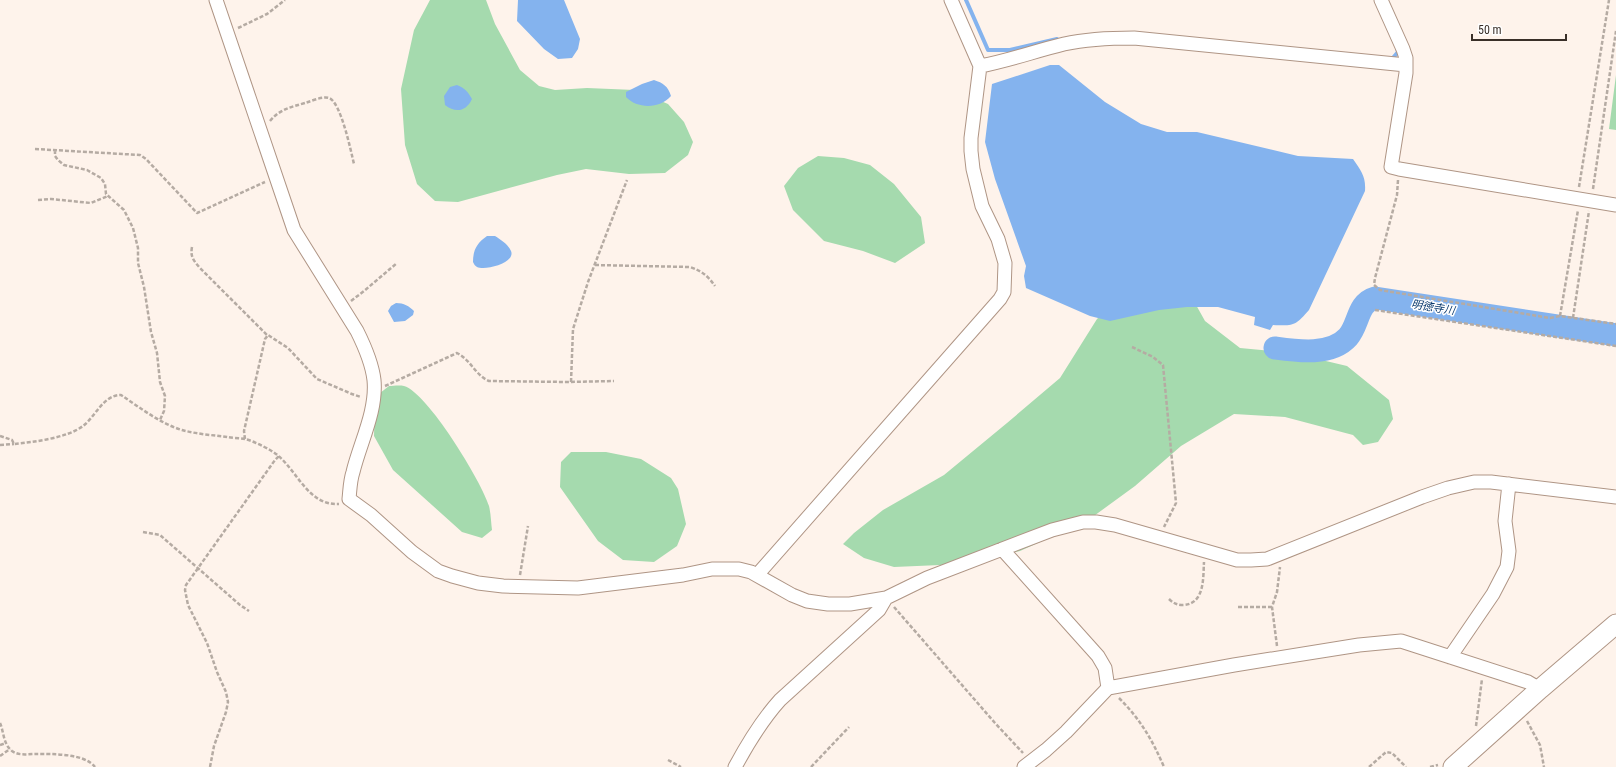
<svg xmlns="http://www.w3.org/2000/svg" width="1616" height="767" viewBox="0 0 1616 767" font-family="'Roboto Condensed','Noto Sans JP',sans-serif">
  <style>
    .green { fill: #a5daae }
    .water { fill: #84b3ee }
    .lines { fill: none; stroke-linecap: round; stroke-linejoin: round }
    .stream { stroke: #84b3ee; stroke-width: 4 }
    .river { stroke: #84b3ee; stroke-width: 23 }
    .street-casing { stroke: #af9585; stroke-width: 15 }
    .secondary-casing { stroke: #af9585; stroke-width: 21 }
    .path { stroke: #b5aba3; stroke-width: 2.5; stroke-dasharray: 4 2; stroke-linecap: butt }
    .street { stroke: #fff; stroke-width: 13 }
    .secondary { stroke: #fff; stroke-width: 19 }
    .labels { text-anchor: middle; stroke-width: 3; stroke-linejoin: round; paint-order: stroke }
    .water-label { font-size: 11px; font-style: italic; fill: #0a3a6e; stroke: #fff }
  </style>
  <rect width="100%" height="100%" fill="#fef3eb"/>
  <path class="green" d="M 430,0 L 486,0 L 495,24 L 520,70 L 539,86 L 555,90 L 587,88 L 635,90 L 668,104 L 684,122 L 693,142 L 688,155 L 665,173 L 629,174 L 586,169 L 557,175 L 458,202 L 435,201 L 417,184 L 405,145 L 401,89 L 414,30 Z
    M 1616,75 L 1616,130 L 1609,129 Z
    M 818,156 L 844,158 L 870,165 L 894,184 L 921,217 L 925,243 L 895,263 L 863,251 L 824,241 L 793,210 L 784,186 L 798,168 Z
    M 1181,278 L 1205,321 L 1240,348 L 1292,353 L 1347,366 L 1389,400 L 1393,419 L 1378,442 L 1363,445 L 1353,435 L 1285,417 L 1234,414 L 1181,446 L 1135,486 L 1087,521 L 1020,551 L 963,564 L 894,567 L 864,558 L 843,544 L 854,533 L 883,510 L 944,475 L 1007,423 L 1060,378 L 1097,319 L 1132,287 Z
    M 389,386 C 393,386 399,385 404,386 C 427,392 482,482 489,506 C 491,514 491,523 492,530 L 482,538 L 462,532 L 393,470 L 374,436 L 375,397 Z
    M 571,452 L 606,452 L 641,459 L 671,478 L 678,489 L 686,524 L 677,546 L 654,562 L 623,560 L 598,541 L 560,487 L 561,462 Z"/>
  <path class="water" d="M 518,0 L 564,0 L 580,39 L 578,49 L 572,58 L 558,59 L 544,49 L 517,21 Z
    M 1050,65 L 1059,65 L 1105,102 L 1141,124 L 1167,132 L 1197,132 L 1298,156 L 1353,159 C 1361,171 1366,176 1365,191 L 1309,310 C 1295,326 1294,326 1273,325 L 1270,330 L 1254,325 L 1255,317 L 1218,307 L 1187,307 L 1159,310 L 1110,321 L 1090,316 L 1026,288 L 1024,276 L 1026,266 L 995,179 L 985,142 L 992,84 Z
    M 654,80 C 663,83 668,86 671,96 C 660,109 637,109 626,97 L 626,92 L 642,84 Z
    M 457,85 C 465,88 468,92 472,99 C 466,112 455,113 445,105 L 444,96 L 450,87 Z
    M 487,236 L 495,236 C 501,240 508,244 511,251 C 516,263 485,271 477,267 C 475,266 474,264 473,262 C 473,250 477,243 487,236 Z
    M 396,303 C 404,303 409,306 414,311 L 413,315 L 405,321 L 394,322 L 388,311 L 391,306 Z"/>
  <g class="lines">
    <path class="stream" d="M 966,0 L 988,50 L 1010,50 L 1057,39
      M 1390,59 L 1392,59 L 1398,52 L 1397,48"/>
    <path class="river" d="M 1275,348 C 1297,351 1331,356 1348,337 C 1359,325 1357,303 1375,298 L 1616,335"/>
    <defs>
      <path id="street" d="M 216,0 L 294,230 L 357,331 C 365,347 372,363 374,380 C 377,411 360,443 353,472 C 350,481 350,490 349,499 L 371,515 L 412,552 L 438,571 L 452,576 L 478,583 L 503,586 L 578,588 L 683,575 L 712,569 L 739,569 L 751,572 L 792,595 L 807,601 L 828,604 L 850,604 L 886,598 L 927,578 L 1052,530 L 1083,522 L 1096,522 L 1115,525 L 1237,560 L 1251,560 L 1267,559 L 1422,497 L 1448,488 L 1474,482 L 1491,482 L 1616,497
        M 1381,0 L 1403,49 L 1406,58 L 1406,73 L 1391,167 L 1399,169 L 1616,205
        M 980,66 C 1008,61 1035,51 1064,44 C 1087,39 1111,38 1134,38 L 1406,65
        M 1002,549 L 1098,656 L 1105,668 L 1108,688
        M 757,575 L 1000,299 L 1004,292 L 1005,263 L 998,239 L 982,206 L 973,169 L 971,151 L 971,138 L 980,66 L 951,0
        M 1450,657 L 1493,594 L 1507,567 L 1509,551 L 1505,521 L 1509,484
        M 735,767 C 748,743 761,721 780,700 L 879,610 L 886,598
        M 1024,767 L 1046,750 L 1066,732 L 1108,688 L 1234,665 L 1359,645 L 1401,641 L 1528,682 L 1540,689"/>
      <path id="secondary" d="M 1453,767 L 1540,689 L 1616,624"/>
    </defs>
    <use href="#street" class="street-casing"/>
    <use href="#secondary" class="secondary-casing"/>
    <path class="path" d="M 238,28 L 267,14 L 285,0
      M 270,121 C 280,109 291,107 305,103 C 312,101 322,96 329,98 C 341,102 351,152 354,164
      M 35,149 L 140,155 L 146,159 L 197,213 L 265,182
      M 55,150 L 55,156 L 58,160 L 64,165 L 87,170 L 101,178 L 105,184 L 106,194 L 124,210 L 133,228 L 138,248 L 138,263 L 144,287 L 151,332 L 157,353 L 160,382 L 165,396 L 164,411 L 160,420
      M 1398,180 L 1397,195 L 1375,278 L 1374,285 L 1380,290 L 1550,318 L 1560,316 L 1616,324
      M 1579,187 L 1609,0
      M 1593,189 L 1616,31
      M 38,200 L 51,199 L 91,203 L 108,196
      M 192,247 C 190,257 194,261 200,268 L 268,336
      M 595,265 L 690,267 C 702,271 708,276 715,286
      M 351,301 L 364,291 L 397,263
      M 1375,310 L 1616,346
      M 1560,316 L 1578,210
      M 1573,318 L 1589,211
      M 1132,347 L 1153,357 L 1163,365 L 1176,503 L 1164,527
      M 571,382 L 573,329 L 588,282 L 627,180
      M 385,386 L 457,353 C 471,360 475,375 489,381 L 567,382 L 614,381
      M 0,436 L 12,440 L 14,444 C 34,442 67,438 83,426 C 96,416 103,395 121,395 C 139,407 161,424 182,430 C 196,434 212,435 227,437 C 232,438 239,438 245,439 C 253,441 263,446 270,450 C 296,464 305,506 339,504
      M 245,439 L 244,431 L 265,339 L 268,335 L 288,348 L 317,379 L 352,394 L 361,397
      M 0,445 L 14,444
      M 143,532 L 160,535 L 240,605 L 249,611
      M 520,575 L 528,526
      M 1169,599 C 1173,603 1177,605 1183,605 C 1205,604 1203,578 1204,562
      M 894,607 L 995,723 L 1023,753
      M 1238,607 L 1272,607
      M 1277,646 L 1272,607 L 1277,592 L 1280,567
      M 1119,698 C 1140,719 1152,739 1164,767
      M 1527,721 L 1540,745 L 1544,767
      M 0,723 C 4,732 3,744 12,751 C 19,756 28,754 36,754 C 52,754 84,753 95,767
      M 1476,726 L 1482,679
      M 0,745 L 6,743
      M 0,756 L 10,749
      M 668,760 L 681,767
      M 210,767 L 214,746 L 226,712 L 228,702 L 226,692 L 217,672 L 207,643 L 188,605 L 185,590 L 186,585 L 275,460 L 279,456
      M 811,767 L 849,727
      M 1369,767 L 1386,752 L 1392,753 L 1406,767
      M 1430,767 L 1438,765"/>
    <use href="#street" class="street"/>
    <use href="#secondary" class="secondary"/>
  </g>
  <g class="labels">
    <g class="water-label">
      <text transform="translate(1433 307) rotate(9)" y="4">明徳寺川</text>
    </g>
  </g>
  <path d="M1472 34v6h94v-6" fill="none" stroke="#392f28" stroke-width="2"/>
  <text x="1478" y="34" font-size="12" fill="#392f28" stroke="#ffffff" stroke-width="3" paint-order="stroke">50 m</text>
</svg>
